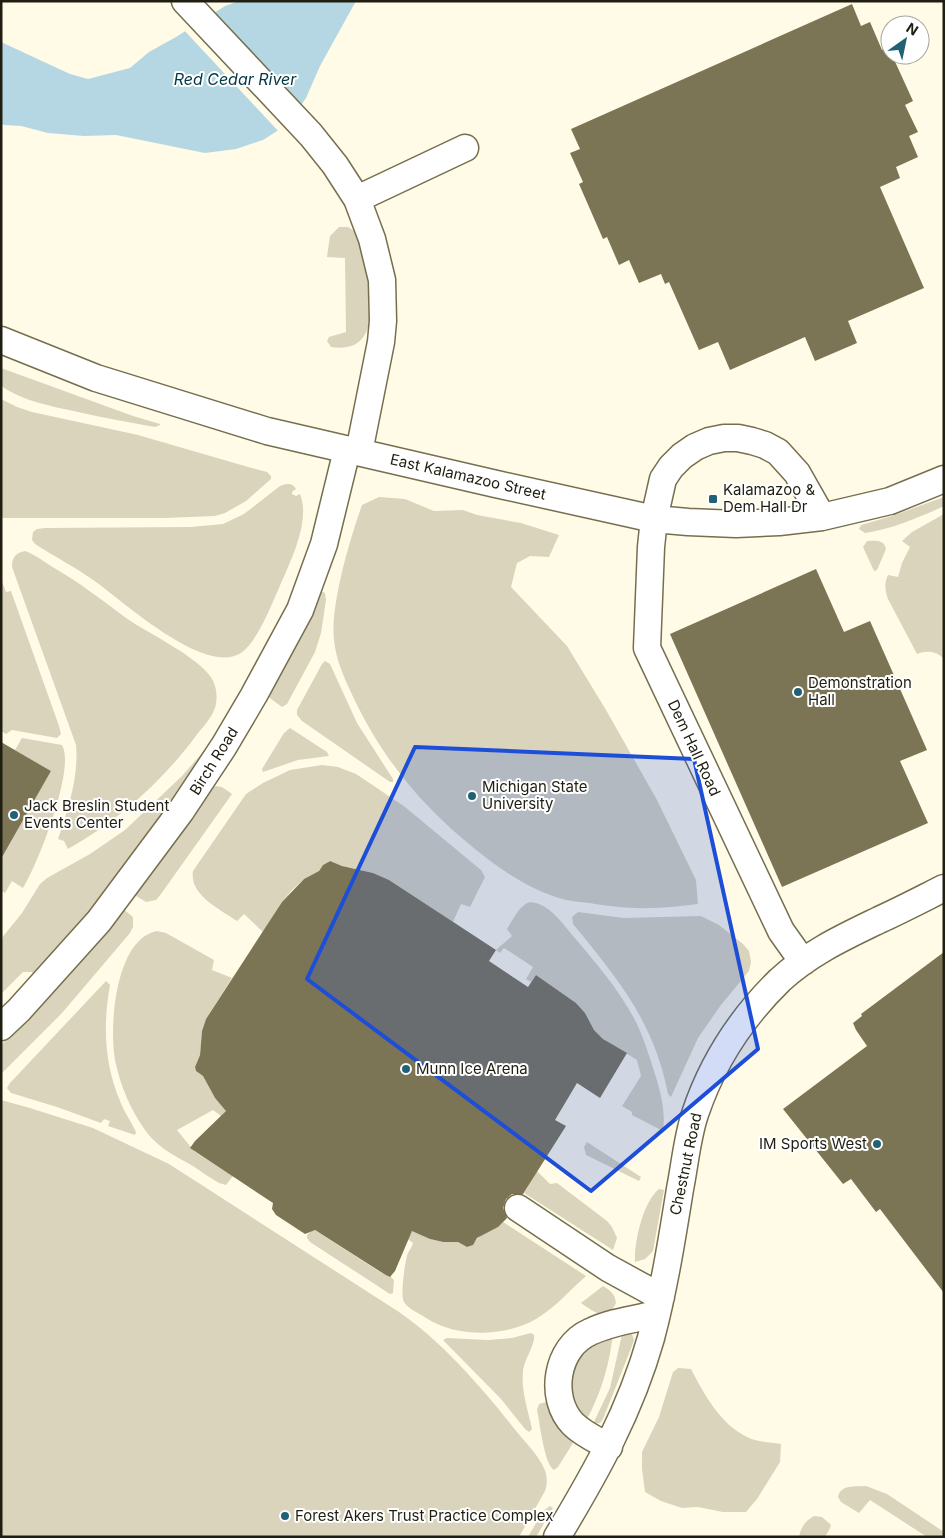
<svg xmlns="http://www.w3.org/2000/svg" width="945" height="1538" viewBox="0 0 945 1538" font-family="Inter,sans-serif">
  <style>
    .green { fill: #d9d4bb }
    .water { fill: #b5d7e3 }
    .pier { fill: #fffbe6 }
    .building { fill: #7c7555 }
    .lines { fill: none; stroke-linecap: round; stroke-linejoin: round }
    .minor-casing { stroke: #756f4f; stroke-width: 29 }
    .minor { stroke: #fff; stroke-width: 26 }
    .marked { fill: #1d4ed8; fill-opacity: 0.2; stroke: #1d4ed8; stroke-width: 4; stroke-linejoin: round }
    .poi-dot { fill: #206175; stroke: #fff; stroke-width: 2 }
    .labels { text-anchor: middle; stroke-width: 4; stroke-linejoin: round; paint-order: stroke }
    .street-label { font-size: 15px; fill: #201e11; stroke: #fff }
    .poi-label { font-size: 15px; fill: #201e11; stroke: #fff; text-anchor: start }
    .water-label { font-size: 16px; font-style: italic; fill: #023644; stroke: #fff }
  </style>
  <rect width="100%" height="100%" fill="#fffbe6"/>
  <path class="green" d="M 339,227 L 348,227 L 359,234 C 366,267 393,357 331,347 L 327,341 L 329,337 L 346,332 L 345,258 L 327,257 L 330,236 Z
    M 1,368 L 133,416 L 160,424 L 160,425 L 155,427 C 129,422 104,418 78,412 C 51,406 25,402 1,386 Z
    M 1,399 L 17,407 L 32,412 L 138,435 L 259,470 L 267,472 L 271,476 L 271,479 L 246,501 L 225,513 L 215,516 L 165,518 L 3,518 L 1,517 Z
    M 286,484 C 290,484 293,484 296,489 L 292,492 L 292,494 L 296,496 L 300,494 C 311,521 290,562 279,588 C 271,606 257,642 241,653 C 205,676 125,603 96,582 C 77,568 55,557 35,544 L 32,540 L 33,532 L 37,529 L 45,528 L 191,527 L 223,524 L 244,514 L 280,486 Z
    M 379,497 L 405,499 L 434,511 L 463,510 L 477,515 L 521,523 L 559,535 L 549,557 L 530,556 L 517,563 L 511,587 L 567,646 L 606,710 L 657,800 L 696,880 L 698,904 C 682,906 665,908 649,908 C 629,909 608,906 589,903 C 579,902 568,901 559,898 C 528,889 500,869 475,849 C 422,806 385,762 355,701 C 346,681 336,662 334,640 C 330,605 350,539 362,505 Z
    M 944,497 L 944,506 C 918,518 892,529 865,533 L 859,529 L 861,525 L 892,516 Z
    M 944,514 L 944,659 C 937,651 927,650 917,654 L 888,599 C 885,590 884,583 888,575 L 898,577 L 902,563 L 910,547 L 902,541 L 912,532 Z
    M 867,541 C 875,541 884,539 886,549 L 877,570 L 874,571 L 863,547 Z
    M 25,551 C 34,554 43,561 51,566 C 79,582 103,601 129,620 C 150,634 197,657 210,676 C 217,685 218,698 215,708 C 212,717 204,726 198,733 C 164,780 118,821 68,849 L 64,841 L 58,839 C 68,810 79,776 76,745 L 12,567 C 12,558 15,553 25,551 Z
    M 1,579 L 6,592 L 11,591 L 59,726 L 61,734 L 57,738 L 12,730 L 6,734 L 1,731 Z
    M 321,591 L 325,593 L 326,600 L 321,633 L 315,652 L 287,704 L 282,707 L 267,696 Z
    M 325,661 L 330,664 L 357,723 L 393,779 L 393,782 L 390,782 L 302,721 L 297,715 L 297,710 L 322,664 Z
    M 290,728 L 327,752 L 329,756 L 298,760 L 263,772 L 262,769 L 284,733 Z
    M 22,738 L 62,745 C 76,768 37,866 23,888 L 12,881 L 5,893 L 1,890 L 1,859 L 51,771 L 15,750 Z
    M 210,744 L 185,786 L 96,906 L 35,975 L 32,972 L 23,972 L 1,994 L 1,939 L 22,913 L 40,884 L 47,878 L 90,854 L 125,830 L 182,776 Z
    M 322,765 L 338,767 L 356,774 L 368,782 L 405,807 L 481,870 L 485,877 L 470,907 L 461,904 L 453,922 L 389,880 L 373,873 L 342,866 L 329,861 L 323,865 L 319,871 L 304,879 L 292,890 L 282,902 L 263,932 L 244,914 L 237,921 C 220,909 189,895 193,871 L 246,794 L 263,783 L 290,770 Z
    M 216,786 L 222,787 L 232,794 L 161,894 L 156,900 L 146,902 L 133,894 L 211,789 Z
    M 530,902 C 549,903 563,924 574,937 C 597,964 621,992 637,1024 C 644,1039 649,1055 654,1071 C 660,1090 666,1110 663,1131 L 632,1115 L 632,1112 L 622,1106 L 641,1076 L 637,1060 L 603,1039 L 594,1030 L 585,1013 L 576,1003 L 536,975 L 531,982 L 526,979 L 533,967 L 504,948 L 500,953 L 496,950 L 512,936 L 507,929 C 513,920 519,905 530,902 Z
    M 122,908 L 133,917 L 133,927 L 130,933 L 62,1013 L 1,1074 L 1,1045 C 45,1001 86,958 122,908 Z
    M 578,912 L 624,918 L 701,916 L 719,925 L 743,944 L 749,951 L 751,962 L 749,971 L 721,1005 L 698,1038 L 671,1097 L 668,1094 C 654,1022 618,979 573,924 L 572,917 Z
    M 157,931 L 166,933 L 214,960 L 212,970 L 232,978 L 206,1019 L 202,1031 L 200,1055 L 195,1067 L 196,1071 L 203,1076 L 215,1098 L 227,1110 L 221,1116 L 213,1110 L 177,1130 L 194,1151 L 233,1176 L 226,1185 L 219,1183 C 210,1178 202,1172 193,1166 C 174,1155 159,1149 145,1130 C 130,1109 120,1085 115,1060 C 109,1026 115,939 157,931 Z
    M 106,981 L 110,985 C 103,1025 104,1063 120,1101 C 124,1112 131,1121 136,1132 L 135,1135 L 108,1126 L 110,1121 L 104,1119 L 101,1123 L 57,1107 L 11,1093 L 7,1088 L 10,1083 Z
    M 1,1100 L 30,1108 L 93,1128 L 169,1164 L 399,1312 C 443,1342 484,1390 517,1432 C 526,1443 538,1455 544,1468 C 547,1475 548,1483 545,1491 L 519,1537 L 1,1537 Z
    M 587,1142 L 641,1177 L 639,1181 L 586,1155 L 584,1147 Z
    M 537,1171 L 550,1184 L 557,1183 L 607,1221 L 612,1227 L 617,1238 L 613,1250 L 524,1193 Z
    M 659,1189 L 664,1190 L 653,1251 L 645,1259 L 635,1262 C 634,1242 643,1202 659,1189 Z
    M 503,1222 L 586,1276 C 570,1290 555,1308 536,1319 C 505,1337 457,1338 426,1318 C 419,1313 404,1307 403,1299 C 401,1291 405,1260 408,1253 C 410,1249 412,1247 413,1243 L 405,1237 L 411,1229 L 430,1239 L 443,1242 L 458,1242 L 467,1247 C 473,1245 473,1243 477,1239 C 484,1232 495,1230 503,1222 Z
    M 313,1229 L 383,1274 L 389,1275 L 394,1280 L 393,1293 L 390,1294 L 310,1242 L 307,1238 L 307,1235 Z
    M 603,1286 C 611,1291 615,1294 616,1303 C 607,1323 594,1312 581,1303 Z
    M 623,1330 L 632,1334 L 634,1340 L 632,1346 L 603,1419 L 600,1423 L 593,1424 L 610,1388 Z
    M 613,1332 C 610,1364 601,1393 586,1421 C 565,1400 564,1369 586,1349 C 593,1342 604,1337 613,1332 Z
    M 531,1333 L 534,1335 C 536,1343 524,1360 523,1371 C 521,1392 528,1409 532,1429 L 529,1432 L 525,1429 L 501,1399 L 443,1340 L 447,1338 L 488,1340 L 512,1338 Z
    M 678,1368 L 691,1369 C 704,1394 720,1424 747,1437 C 756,1442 770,1442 781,1444 L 780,1462 L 757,1499 L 746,1512 L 723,1512 L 698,1507 L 682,1508 L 661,1501 L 645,1492 L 642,1469 L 642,1452 L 659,1417 L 673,1372 Z
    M 546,1402 L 549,1404 L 564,1431 L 573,1443 L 558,1467 L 554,1470 C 544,1464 540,1423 537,1410 L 539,1404 Z
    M 866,1486 L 887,1494 L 944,1532 L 944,1537 L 927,1537 L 870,1500 L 859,1513 L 841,1502 L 838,1497 C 841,1484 854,1487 866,1486 Z
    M 550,1506 L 553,1508 L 536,1537 L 528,1537 L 543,1511 Z
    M 814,1516 L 822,1517 L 831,1525 L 830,1528 L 825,1537 L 799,1537 C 801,1527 805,1521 814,1516 Z"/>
  <path class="water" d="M 239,1 L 356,1 L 320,66 L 306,98 L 288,124 L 263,140 L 236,149 L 205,153 L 116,135 L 84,136 L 48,133 L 21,126 L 4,125 L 1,123 L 1,42 L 70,74 L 88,79 L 130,68 L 149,52 L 176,37 L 225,6 Z"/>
  <path class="pier" d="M 212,11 L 303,107 L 290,126 L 280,133 L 183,29 Z"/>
  <path class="building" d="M 852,4 L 861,26 L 870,22 L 882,50 L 888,47 L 890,55 L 892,55 L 913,101 L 905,105 L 918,132 L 909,136 L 918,157 L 896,167 L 900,178 L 880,187 L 924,288 L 848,321 L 857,343 L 815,361 L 805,337 L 730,370 L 718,342 L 699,350 L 669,282 L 665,284 L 661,274 L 639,283 L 629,260 L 619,265 L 607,237 L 603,239 L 579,184 L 583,182 L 570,153 L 580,149 L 571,129 Z
    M 816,569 L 844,632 L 870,621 L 927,750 L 900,761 L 928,823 L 782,887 L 670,634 Z
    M 1,742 L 51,771 L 1,859 Z
    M 330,861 L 342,866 L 373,873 L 389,880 L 496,950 L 489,961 L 528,987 L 536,975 L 576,1003 L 585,1013 L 594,1030 L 603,1039 L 627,1053 L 600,1098 L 577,1083 L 555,1120 L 566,1126 L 523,1194 L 512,1194 L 506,1199 L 503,1208 L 507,1218 L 498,1227 L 477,1238 L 473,1245 L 467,1247 L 458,1242 L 443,1242 L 430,1239 L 412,1231 L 395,1271 L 390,1277 L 384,1274 L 315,1230 L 305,1234 L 276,1215 L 272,1209 L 273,1203 L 190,1148 L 195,1141 L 226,1111 L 215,1098 L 203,1076 L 196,1071 L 195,1067 L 200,1055 L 202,1031 L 206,1019 L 282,902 L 304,879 L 319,871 L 323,865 Z
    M 944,952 L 944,1293 L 880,1209 L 876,1212 L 851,1179 L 843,1184 L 783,1109 L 867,1046 L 856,1030 L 853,1023 L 862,1016 L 861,1014 Z"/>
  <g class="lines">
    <defs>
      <path id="minor" d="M 185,1 L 311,135 L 335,165 L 357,199 L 372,239 L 382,280 L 383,321 L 381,342 L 359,452
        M 357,199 L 465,148
        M 1,340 L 96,378 L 267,431 L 496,484 L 654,519 L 688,522 L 736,524 L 779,522 L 822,517 L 890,501 L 944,479
        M 803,962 L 781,931 L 647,648 L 651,547 L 654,519 L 663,479 L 671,467 L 682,456 L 695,447 L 709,441 L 724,438 L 738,438 L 752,441 L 765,445 L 778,452 L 797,473 L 822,517
        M 1,1027 L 19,1010 L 99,921 L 181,811 L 224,746 L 254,695 L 300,610 L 324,544 L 347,450
        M 518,1208 L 608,1268 L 661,1297
        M 609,1447 C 597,1440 583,1434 573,1424 C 548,1398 556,1347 590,1332 C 611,1322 635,1319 657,1314
        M 557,1537 C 596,1472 630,1412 651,1338 C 664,1289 672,1239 680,1189 C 685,1164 687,1138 695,1114 C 712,1063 741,1018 780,980 C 809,953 844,937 879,920 C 901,910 922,899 944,888"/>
    </defs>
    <use href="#minor" class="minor-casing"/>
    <use href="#minor" class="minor"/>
  </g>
  <path class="marked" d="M 415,747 L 694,759 L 758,1049 L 591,1191 L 307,979 Z"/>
  <g class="poi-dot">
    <rect x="708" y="494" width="10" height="10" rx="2.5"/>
    <circle cx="798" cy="692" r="5"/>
    <circle cx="472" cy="796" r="5"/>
    <circle cx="14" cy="815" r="5"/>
    <circle cx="406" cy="1069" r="5"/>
    <circle cx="877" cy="1144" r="5"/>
    <circle cx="285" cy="1516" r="5"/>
  </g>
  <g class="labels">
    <g class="street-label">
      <text transform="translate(468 477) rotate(13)" y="5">East Kalamazoo Street</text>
      <text transform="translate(694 748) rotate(65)" y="5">Dem Hall Road</text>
      <text transform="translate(214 761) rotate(-58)" y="5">Birch Road</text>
      <text transform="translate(686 1164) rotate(-78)" y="5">Chestnut Road</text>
    </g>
    <g class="poi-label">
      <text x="723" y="495">Kalamazoo &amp;<tspan x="723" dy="17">Dem Hall Dr</tspan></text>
      <text x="808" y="688">Demonstration<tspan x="808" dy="17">Hall</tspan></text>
      <text x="482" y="792">Michigan State<tspan x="482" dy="17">University</tspan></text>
      <text x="24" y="811">Jack Breslin Student<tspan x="24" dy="17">Events Center</tspan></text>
      <text x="416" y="1074">Munn Ice Arena</text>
      <text x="867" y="1149" text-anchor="end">IM Sports West</text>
      <text x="295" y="1521">Forest Akers Trust Practice Complex</text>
    </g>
    <g class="water-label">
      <text x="235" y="85">Red Cedar River</text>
    </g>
  </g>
  <rect width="945" height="1538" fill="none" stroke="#201e11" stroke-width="5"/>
  <g transform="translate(905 40) rotate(33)"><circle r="24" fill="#ffffff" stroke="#a6a5a0"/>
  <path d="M0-4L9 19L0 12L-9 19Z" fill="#206175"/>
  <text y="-8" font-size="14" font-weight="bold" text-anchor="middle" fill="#201e11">N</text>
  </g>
</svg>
